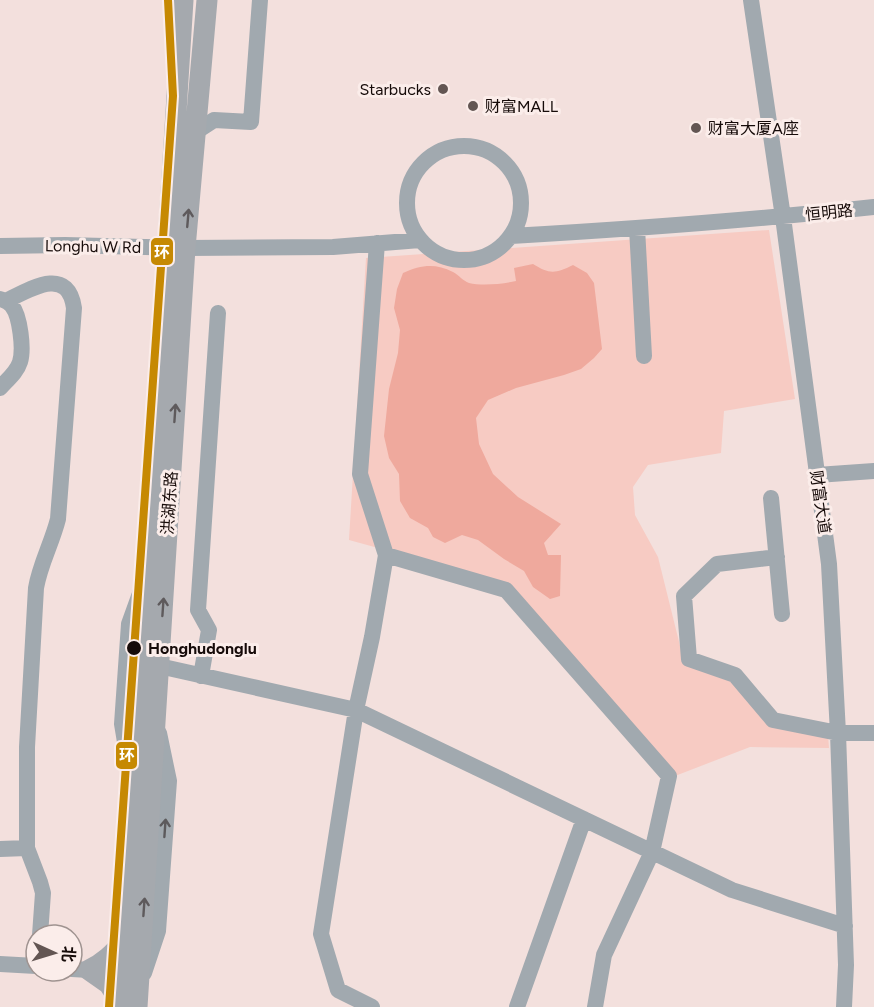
<svg xmlns="http://www.w3.org/2000/svg" width="874" height="1007" viewBox="0 0 874 1007" font-family="Figtree,'Noto Sans SC',sans-serif">
  <style>
    .green { fill: #f7cbc3 }
    .water { fill: #efa99d }
    .lines { fill: none; stroke-linecap: round; stroke-linejoin: round }
    .minor { stroke: #a1a9af; stroke-width: 16 }
    .major { stroke: #a5a9ae; stroke-width: 21 }
    .metro-1-casing { stroke: #fbedea; stroke-width: 12 }
    .metro-1 { stroke: #c68902; stroke-width: 8 }
    .oneway { stroke: #5e5a5c }
    .oneway2 { stroke: #5c5a5c }
    .poi-dot { fill: #635653; stroke: #fbedea; stroke-width: 2 }
    .stop-dot { fill: #160b09; stroke: #fbedea; stroke-width: 2 }
    .labels { text-anchor: middle; stroke-width: 6; stroke-linejoin: round; paint-order: stroke }
    .poi-label { font-size: 16px; fill: #160b09; stroke: #fbedea; text-anchor: start }
    .street-label { font-size: 16px; fill: #160b09; stroke: #fbedea }
    .stop-label { font-size: 16px; font-weight: bold; fill: #160b09; stroke: #fbedea; text-anchor: start }
    .line-badge { stroke: #fbedea; stroke-width: 2 }
    .badge-label { font-size: 16px; text-anchor: middle; font-weight: bold; fill: #fff }
  </style>
  <rect width="100%" height="100%" fill="#f3e0dd"/>
  <path class="green" d="M 769,230 L 795,399 L 724,411 L 721,453 L 648,465 L 633,487 L 635,515 L 658,557 L 684,662 L 733,679 L 772,725 L 828,735 L 829,748 L 750,747 L 675,776 L 509,584 L 349,540 L 366,258 Z"/>
  <path class="water" d="M 533,264 C 549,274 555,274 573,265 L 587,273 L 594,283 L 602,349 L 594,358 L 581,369 L 564,375 L 516,388 L 488,400 L 476,418 L 479,444 L 493,474 L 518,497 L 561,524 L 544,543 L 548,555 L 561,555 L 560,596 L 550,599 L 533,587 L 524,571 L 504,559 L 478,540 L 462,535 L 445,543 L 433,537 L 428,528 L 410,518 L 400,501 L 399,474 L 389,458 L 384,436 L 389,389 L 398,353 L 400,330 L 394,308 L 397,289 L 403,273 C 421,265 435,263 453,272 C 459,275 463,281 469,283 C 482,286 503,284 516,281 L 514,268 Z"/>
  <g class="lines">
    <path class="minor" d="M 751,0 L 783,217 L 829,564 L 838,733 L 846,965 L 844,1007
      M 194,133 L 214,120 L 251,122 L 260,0
      M407 203a57 57 0 1 1 114 0a57 57 0 1 1-114 0Z
      M 637,228 L 644,356
      M 511,236 C 632,229 753,220 874,207
      M 0,246 L 65,245 L 185,248 L 333,247 L 420,240
      M 0,299 C 5,300 9,302 12,306 C 20,316 24,349 20,362 C 17,372 7,380 0,388
      M 6,301 C 30,289 68,265 74,308 L 58,519 C 52,543 40,564 36,588 L 27,747 L 27,848 L 40,882 L 43,893 L 40,935
      M 817,475 L 874,471
      M 771,498 L 782,614
      M 386,555 L 506,590 L 669,776 L 652,852 L 604,955 L 595,1007
      M 777,557 L 717,564 L 684,596 L 689,659 L 735,675 L 773,720 L 838,733 L 874,733
      M 159,666 L 356,710 L 732,890 L 845,926
      M 201,676 L 209,630 L 198,610 L 218,313
      M 129,766 L 122,724 L 129,624 L 142,588
      M 0,849 L 27,848
      M 0,964 L 36,966
      M 72,969 L 89,970
      M 144,973 L 158,931 L 169,781 L 159,733
      M 372,1007 L 338,990 L 321,934 L 356,710 L 372,637 L 386,555 L 360,474 L 377,243
      M 517,1007 L 584,819"/>
    <path class="major" d="M 120,1001 L 109,984 L 89,970 C 104,963 113,954 124,941
      M 120,1007 L 183,0
      M 137,1007 L 185,248 L 207,0"/>
    <defs>
      <path id="metro-1" d="M 109,1007 L 173,96 L 168,0"/>
    </defs>
    <use href="#metro-1" class="metro-1-casing"/>
    <use href="#metro-1" class="metro-1"/>
  </g>
  <defs><path id="oneway-shaft" d="M-6 0H5M1.5-3L5.5 0L1.5 3" fill="none" stroke-width="1.6" stroke-linecap="round" stroke-linejoin="round" transform="scale(1.5)"/></defs>
  <g class="oneway">
    <use href="#oneway-shaft" transform="translate(188 218) rotate(-85)"/>
    <use href="#oneway-shaft" transform="translate(175 413) rotate(-86)"/>
    <use href="#oneway-shaft" transform="translate(163 607) rotate(-86)"/>
    <use href="#oneway-shaft" transform="translate(144 907) rotate(-86)"/>
  </g>
  <use class="oneway2" href="#oneway-shaft" transform="translate(165 828) rotate(-86)"/>
  <g class="poi-dot">
    <circle cx="443" cy="89" r="6"/>
    <circle cx="473" cy="106" r="6"/>
    <circle cx="696" cy="128" r="6"/>
  </g>
  <circle class="stop-dot" cx="134" cy="648" r="8"/>
  <g class="labels">
    <g class="poi-label">
      <text x="431" y="95" text-anchor="end">Starbucks</text>
      <text x="485" y="112">财富MALL</text>
      <text x="708" y="134">财富大厦A座</text>
    </g>
    <g class="street-label">
      <text transform="translate(829 212) rotate(-6)" y="6">恒明路</text>
      <text transform="translate(93 246) rotate(1)" y="6">Longhu W Rd</text>
      <text transform="translate(821 502) rotate(82)" y="6">财富大道</text>
      <text transform="translate(169 503) rotate(-86)" y="6">洪湖东路</text>
    </g>
    <g class="stop-label">
      <text x="148" y="654">Honghudonglu</text>
    </g>
  </g>
  <g class="line-badge">
    <rect x="150" y="237" width="24" height="29" rx="6" fill="#c68902"/>
    <rect x="115" y="741" width="23" height="29" rx="6" fill="#c68902"/>
  </g>
  <g class="badge-label">
    <text x="162" y="258">环</text>
    <text x="127" y="761">环</text>
  </g>
  <g transform="translate(54 953) rotate(94)"><circle r="28" fill="#fbedea" stroke="#9f9390" stroke-width="1.5"/>
  <path d="M0-4.5L10 22L0 15L-10 22Z" fill="#635653"/>
  <text y="-9" font-size="16" font-weight="bold" text-anchor="middle" fill="#160b09">北</text>
  </g>
</svg>
